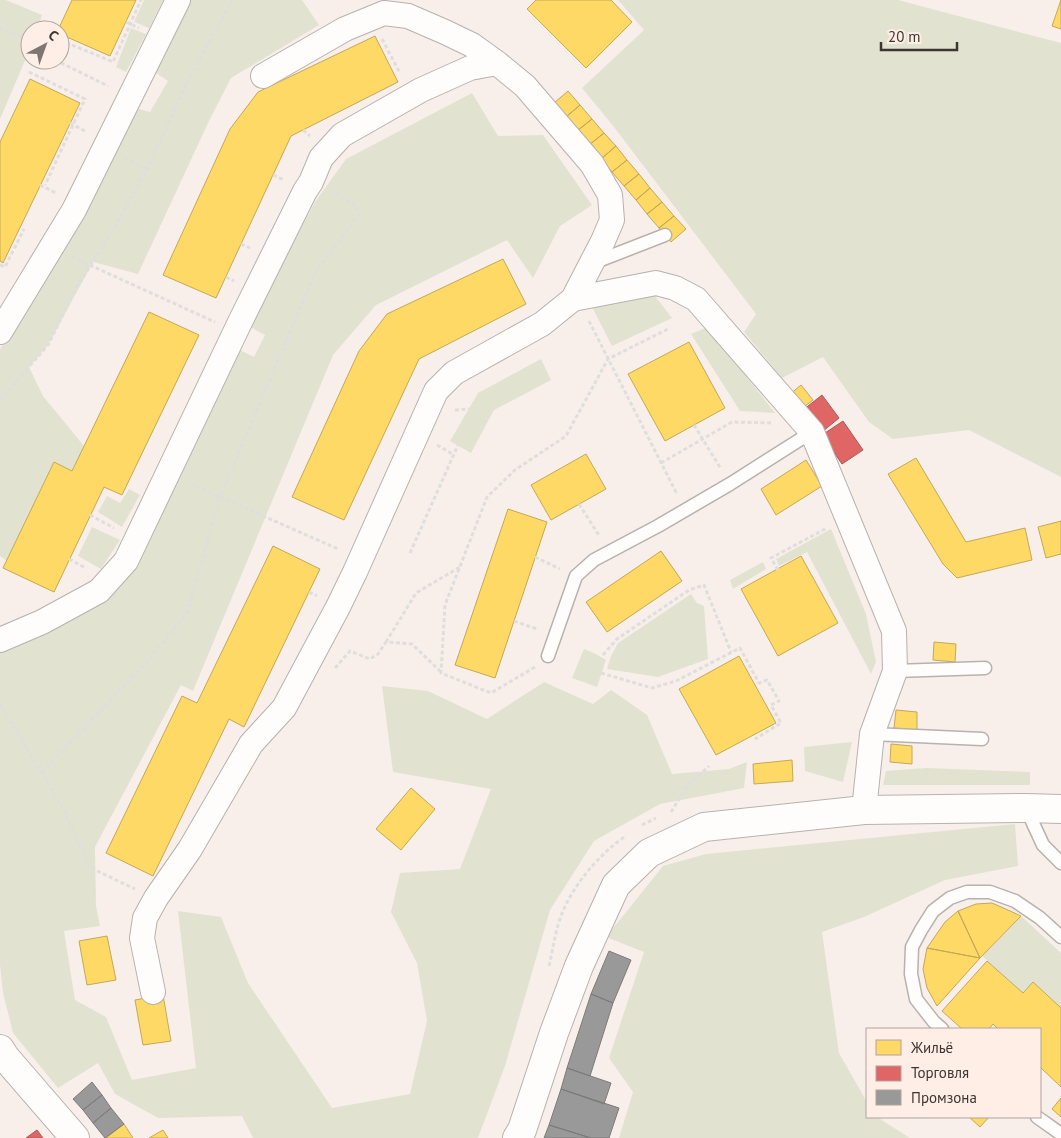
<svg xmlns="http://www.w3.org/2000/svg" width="1061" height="1138" viewBox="0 0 1061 1138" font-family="'PT Sans',sans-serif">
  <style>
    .green { fill: #e1e3d0 }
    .homes { fill: #ffd966; stroke: #c4a856 }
    .shops { fill: #e06666; stroke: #af5756 }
    .industry { fill: #999; stroke: #7d7b7a }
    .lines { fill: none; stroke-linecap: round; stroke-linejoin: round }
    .service-casing { stroke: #b8b1ad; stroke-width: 15 }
    .minor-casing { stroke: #b8b1ad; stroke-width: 26 }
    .tertiary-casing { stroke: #b8b1ad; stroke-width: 30 }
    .path { stroke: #e0dedd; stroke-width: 3; stroke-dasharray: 4 2.5; stroke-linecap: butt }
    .service { stroke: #fefdfc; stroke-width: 12 }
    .minor { stroke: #fefdfc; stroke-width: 24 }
    .tertiary { stroke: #fefdfc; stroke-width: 28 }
  </style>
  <rect width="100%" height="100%" fill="#f8efeb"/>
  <path class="green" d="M 0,0 L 6,0 L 42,15 L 37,30 L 30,30 L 30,49 L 0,119 Z
    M 144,0 L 163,0 L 149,28 L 134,22 Z
    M 186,0 L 302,0 L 319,25 L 231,78 L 209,121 L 138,274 L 93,262 L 48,345 L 29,367 L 43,396 L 84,446 L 72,471 L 54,462 L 7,561 L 0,556 L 0,349 L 15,326 L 132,107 L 150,112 L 168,81 L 153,71 Z
    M 618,0 L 898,0 L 1061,43 L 1061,477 L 969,430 L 893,439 L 869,422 L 823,357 L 782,378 L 744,332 L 756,314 L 614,127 L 582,88 L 644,30 Z
    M 131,28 L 146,34 L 126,72 L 116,67 Z
    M 472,93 L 498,136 L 543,135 L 592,205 L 560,226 L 533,278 L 507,240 L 376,305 L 333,355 L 193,691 L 181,685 L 95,847 L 96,906 L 100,926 L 64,931 L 75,1000 L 106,1017 L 132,1080 L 196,1068 L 178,911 L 221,917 L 248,983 L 332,1108 L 410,1094 L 427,1021 L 417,963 L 391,912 L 400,873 L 460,869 L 491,789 L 393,772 L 382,686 L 428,691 L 487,719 L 544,682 L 593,704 L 611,690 L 647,715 L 672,774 L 729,769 L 747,762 L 744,788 L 660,804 L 594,841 L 550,910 L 505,1066 L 478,1138 L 253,1138 L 242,1116 L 158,1118 L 115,1094 L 98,1063 L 58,1088 L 13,1033 L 3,993 L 0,965 L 0,652 L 44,634 L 104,600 L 236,348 L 254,357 L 265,335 L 248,326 L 315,202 L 346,159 Z
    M 655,296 L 672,318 L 612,346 L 591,305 Z
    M 708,327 L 775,413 L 740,411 L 691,334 Z
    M 541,359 L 551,380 L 494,410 L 471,453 L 450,441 L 478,393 Z
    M 129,489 L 140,495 L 122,527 L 98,512 L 107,496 L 120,503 Z
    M 92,527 L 120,540 L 101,569 L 78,556 Z
    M 831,529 L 866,614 L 876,662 L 871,674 L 807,552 L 779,566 L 776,559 Z
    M 763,562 L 766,569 L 733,589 L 730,580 Z
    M 691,594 L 697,603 L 704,606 L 708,659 L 658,677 L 607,669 L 611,656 L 618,643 Z
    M 584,649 L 596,654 L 606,660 L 597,687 L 572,678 Z
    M 852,742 L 843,782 L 805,771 L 804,747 Z
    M 926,768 L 1030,772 L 1030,785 L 883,785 L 886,771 Z
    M 1015,824 L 1018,866 L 945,880 L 864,917 L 822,932 L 839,1053 L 867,1102 L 867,1117 L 877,1117 L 910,1138 L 619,1138 L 633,1092 L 609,1058 L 644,952 L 606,937 L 663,866 L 706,854 Z
    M 1021,916 L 1061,953 L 1061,1008 L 1023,993 L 982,956 Z"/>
  <path class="homes" d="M 72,0 L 136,0 L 110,56 L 60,34 L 60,30 L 58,30 Z
    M 536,0 L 611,0 L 632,22 L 586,68 L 527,9 Z
    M 1061,0 L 1061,29 L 1052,26 Z
    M 375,36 L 398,82 L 291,136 L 216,298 L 163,275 L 230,129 L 258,92 Z
    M 30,79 L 80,103 L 3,263 L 0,261 L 0,142 Z
    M 568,91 L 580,105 L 566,117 L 554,103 Z
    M 580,105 L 592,119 L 577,131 L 566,117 Z
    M 592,119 L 604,133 L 589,145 L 577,131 Z
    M 604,133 L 616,146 L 601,159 L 589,145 Z
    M 616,146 L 627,160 L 612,172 L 601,159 Z
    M 627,160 L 639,174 L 624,186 L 612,172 Z
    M 639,174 L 650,188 L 636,200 L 624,186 Z
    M 650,188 L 662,202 L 647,214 L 636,200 Z
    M 662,202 L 674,216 L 659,228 L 647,214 Z
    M 674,216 L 686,229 L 671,242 L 659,228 Z
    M 503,259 L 526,304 L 419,359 L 344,520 L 292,497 L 359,351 L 387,314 Z
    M 149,312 L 199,335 L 122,495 L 104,487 L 54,592 L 3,568 L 54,462 L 72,471 Z
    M 689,342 L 725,408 L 665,441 L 628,374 Z
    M 801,385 L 813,400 L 800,410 L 788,396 Z
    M 586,454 L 606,489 L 551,520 L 531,485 Z
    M 916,458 L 966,542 L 1025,528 L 1032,560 L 957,578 L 943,564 L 888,474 Z
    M 806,460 L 822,486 L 776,515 L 761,489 Z
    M 508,509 L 547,522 L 495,678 L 455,665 Z
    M 1061,521 L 1061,554 L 1046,558 L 1038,527 Z
    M 273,546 L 320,569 L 244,727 L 229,719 L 153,876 L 106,853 L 182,696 L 197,703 Z
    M 661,551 L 682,581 L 607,632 L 586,602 Z
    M 801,556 L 838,623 L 778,656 L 741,589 Z
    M 934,642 L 956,644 L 955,662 L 933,660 Z
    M 739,656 L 776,723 L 716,755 L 679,689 Z
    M 896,710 L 917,712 L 917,730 L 894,728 Z
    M 891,744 L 912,746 L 912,764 L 890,762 Z
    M 792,760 L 793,781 L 754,784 L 753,764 Z
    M 411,788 L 435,809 L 401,850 L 376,829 Z
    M 992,903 L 1008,910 L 1021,916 L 980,958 L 958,911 L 976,904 Z
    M 958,911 L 980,958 L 927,948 L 945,922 Z
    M 107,936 L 116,980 L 87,985 L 79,941 Z
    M 927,948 L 980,958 L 937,1006 L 927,988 L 923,969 Z
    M 987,961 L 1023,993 L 1033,982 L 1061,1008 L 1061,1087 L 1040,1067 L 1040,1029 L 998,1029 L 993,1024 L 989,1029 L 962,1029 L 942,1011 Z
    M 163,995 L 171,1041 L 143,1045 L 135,1000 Z
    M 1061,1098 L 1061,1117 L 1052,1109 Z
    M 969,1117 L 989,1117 L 980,1127 Z
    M 124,1124 L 133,1138 L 106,1138 Z
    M 163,1130 L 168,1138 L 149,1138 Z"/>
  <path class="shops" d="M 822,395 L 839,418 L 822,432 L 803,410 Z
    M 843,421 L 863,450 L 842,464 L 822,435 Z
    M 37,1130 L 43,1138 L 26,1138 Z"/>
  <path class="industry" d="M 609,951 L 631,960 L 613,1003 L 591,994 Z
    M 591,994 L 613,1003 L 590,1076 L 567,1068 Z
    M 567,1068 L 611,1083 L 604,1104 L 561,1089 Z
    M 92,1082 L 102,1095 L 83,1110 L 73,1099 Z
    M 561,1089 L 619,1108 L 609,1138 L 591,1138 L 549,1125 Z
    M 102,1095 L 111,1108 L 93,1123 L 83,1110 Z
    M 111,1108 L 124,1124 L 105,1138 L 93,1123 Z
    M 549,1125 L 591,1138 L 544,1138 Z"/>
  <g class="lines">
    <defs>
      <path id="service" d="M 593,263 L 665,235
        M 548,656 L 576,576 L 594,560 L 658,526 L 730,484 L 812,432
        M 895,671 L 985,668
        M 872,734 L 982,739
        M 1026,808 L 1043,845 L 1061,863
        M 942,1029 L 934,1022 L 916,999 L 911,974 L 912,947 L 921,930 L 933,911 L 950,898 L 967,892 L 990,892 L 1015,901 L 1040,918 L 1061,937
        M 1037,1117 L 1061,1134"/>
      <path id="minor" d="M 263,76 L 345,29 L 384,13 L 408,16 L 445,32 L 472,45 L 497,63
        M 0,332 L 74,210 L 178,0
        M 0,640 L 42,622 L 99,591 L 126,561 L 240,322 L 305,191 L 311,182 L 321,158 L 342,135 L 421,90 L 470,68 L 497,63 L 525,86 L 592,164 L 610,195 L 612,220 L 603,241 L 573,299
        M 153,992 L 142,938 L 145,918 L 156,898 L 190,849 L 251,744 L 284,708 L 338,607 L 355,572 L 436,391 L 454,373 L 542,324 L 573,299 L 656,283 L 675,288 L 696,299 L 812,432 L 894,631 L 895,671 L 872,734 L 864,810"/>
      <path id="tertiary" d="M 0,1049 L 5,1057 L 75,1138
        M 517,1138 L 522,1130 L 554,1033 L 579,966 L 616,885 L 649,853 L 704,827 L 864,810 L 1026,808 L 1061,809"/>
    </defs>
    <use href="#service" class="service-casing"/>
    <use href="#minor" class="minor-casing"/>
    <use href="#tertiary" class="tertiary-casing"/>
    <path class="path" d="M 126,22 L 139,28
      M 0,28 L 30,40
      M 382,39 L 400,73
      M 60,40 L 113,62 L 141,0
      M 55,60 L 108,86
      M 29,72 L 85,99 L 45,185
      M 70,123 L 85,131
      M 303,130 L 310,136
      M 125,158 L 147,169
      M 273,175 L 284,180
      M 40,185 L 56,193
      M 241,244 L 250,248
      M 72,257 L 215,322
      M 0,265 L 5,267 L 24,229
      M 226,277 L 234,281
      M 589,321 L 677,494
      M 0,400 L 48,345 L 75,290 L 115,227 L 147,169 L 189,79 L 232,0
      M 455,410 L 469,409
      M 694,425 L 721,469
      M 437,445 L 454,455
      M 661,463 L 732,422 L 772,423
      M 191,484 L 338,549
      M 579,504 L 600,537
      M 90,515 L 114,528
      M 410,553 L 458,445
      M 535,557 L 560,569
      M 69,559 L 86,568
      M 778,570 L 771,558 L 827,528
      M 309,592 L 317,596
      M 514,621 L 537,629
      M 386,642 L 416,593 L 460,567
      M 603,655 L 617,639 L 689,590 L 704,585 L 731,652
      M 535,667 L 491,693 L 441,673 L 445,605 L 487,497 L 515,470 L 566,436 L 608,359 L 668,329
      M 335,668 L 350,651 L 370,659 L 378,654 L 386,642 L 412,644 L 441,672
      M 601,673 L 652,688 L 676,681 L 740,648 L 759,683 L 767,680 L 779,701 L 771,705 L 781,723 L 755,739
      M 0,704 L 64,810 L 89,867 L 135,889
      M 42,772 L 146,663 L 187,613 L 220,497 L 316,271 L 359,214 L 354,203 L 331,193
      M 671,812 L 687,786 L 709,766
      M 642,825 L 656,818
      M 549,966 C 553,949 555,932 561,916 C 572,886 600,853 626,836"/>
    <use href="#service" class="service"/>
    <use href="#minor" class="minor"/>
    <use href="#tertiary" class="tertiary"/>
  </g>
  <rect x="866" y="1028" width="175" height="90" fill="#feeee5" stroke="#b0a49d"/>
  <rect x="876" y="1040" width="25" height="15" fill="#ffd966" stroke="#b0a49d"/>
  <text x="911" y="1053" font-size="15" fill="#3c3530">Жильё</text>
  <rect x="876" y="1066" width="25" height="15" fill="#e06666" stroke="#b0a49d"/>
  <text x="911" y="1078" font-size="15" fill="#3c3530">Торговля</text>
  <rect x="876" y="1090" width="25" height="15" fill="#999999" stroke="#b0a49d"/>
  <text x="911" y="1103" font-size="15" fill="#3c3530">Промзона</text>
  <g transform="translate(45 45) rotate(41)"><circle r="24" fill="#feeee5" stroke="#b0a49d"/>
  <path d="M0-4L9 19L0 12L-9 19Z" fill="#7e7671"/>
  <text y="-8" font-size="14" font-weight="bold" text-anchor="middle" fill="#3c3530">С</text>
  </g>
  <path d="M881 42v8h76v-8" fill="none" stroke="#3c3530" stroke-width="2.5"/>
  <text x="888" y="42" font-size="15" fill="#3c3530" stroke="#feeee5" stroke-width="4" paint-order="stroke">20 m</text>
</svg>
